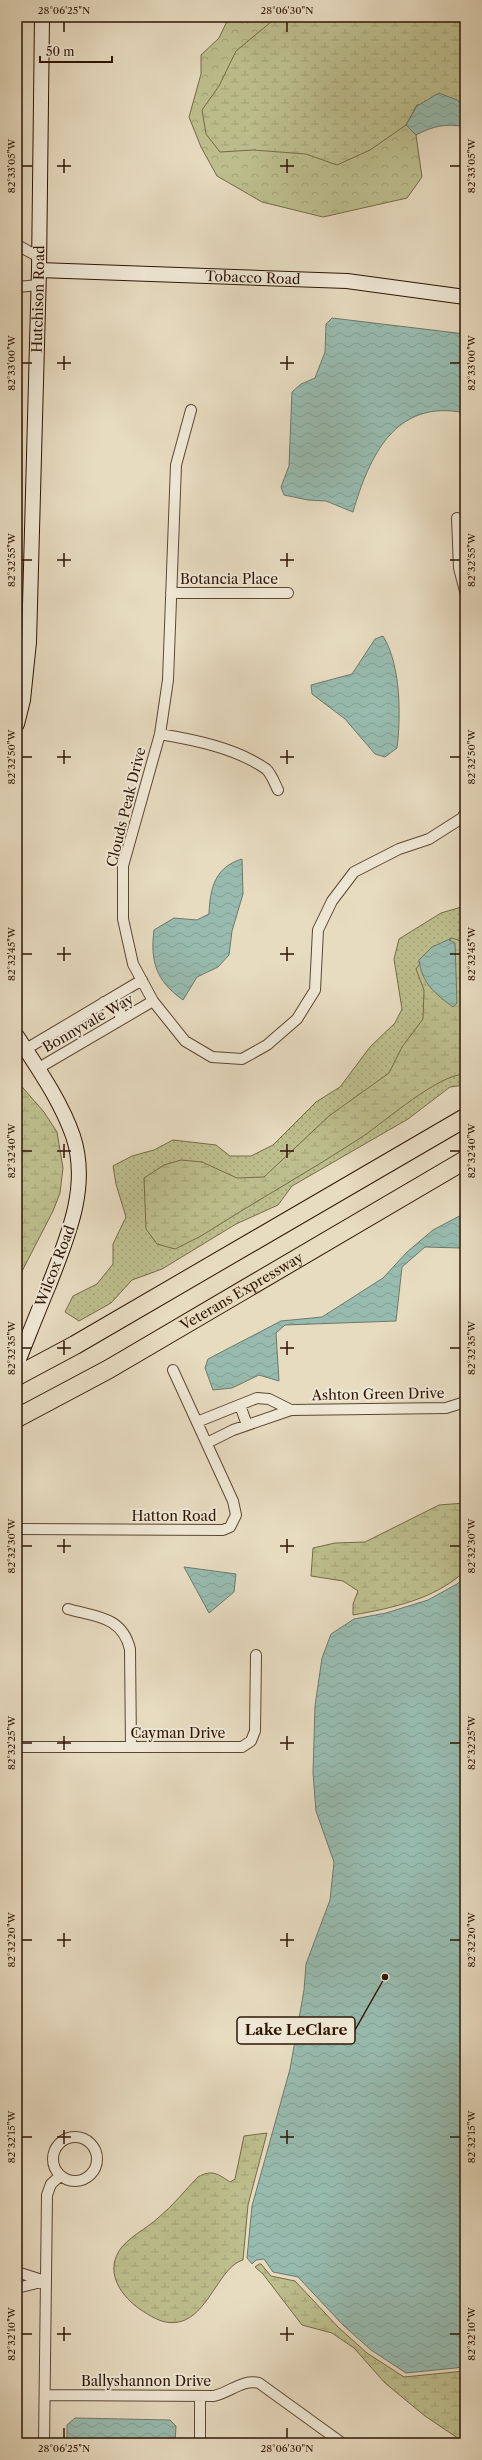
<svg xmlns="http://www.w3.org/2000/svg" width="482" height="2460" viewBox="0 0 482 2460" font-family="'Libre Caslon Text',serif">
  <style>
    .grass { fill: url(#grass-dots); stroke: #766a48 }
    .forest { fill: url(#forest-crowns); stroke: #766a48 }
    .wetland { fill: url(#wetland-marsh); stroke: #766a48 }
    .water { fill: url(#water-waves); stroke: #6d796b }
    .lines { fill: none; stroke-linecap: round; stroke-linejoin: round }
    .street-casing { stroke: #5d4733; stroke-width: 12 }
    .secondary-casing { stroke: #2f1604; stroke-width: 16 }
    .highway-casing { stroke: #2f1604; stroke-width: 20 }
    .street { stroke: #efe8d6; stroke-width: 10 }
    .secondary { stroke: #efe8d6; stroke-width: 14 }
    .highway { stroke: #e7dbc0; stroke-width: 18 }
    .ticks { fill: none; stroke: #2f1604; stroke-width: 1.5 }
    .labels { text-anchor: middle; stroke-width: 4; stroke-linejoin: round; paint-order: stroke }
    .street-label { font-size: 14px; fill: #2f1604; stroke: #efe8d6 }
    .leader { fill: none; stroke: #2f1604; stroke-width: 1.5 }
    .callout-dot { fill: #2f1604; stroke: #efe8d6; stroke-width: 1.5 }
    .callout { fill: #efe8d6; stroke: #2f1604; stroke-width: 1.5 }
    .callout-label { font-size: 15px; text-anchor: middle; font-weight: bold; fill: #2f1604 }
    .neatline { fill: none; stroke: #2f1604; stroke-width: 1.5 }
    .ticks-label { font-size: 10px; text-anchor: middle; fill: #2f1604 }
  </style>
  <defs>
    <pattern id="grass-dots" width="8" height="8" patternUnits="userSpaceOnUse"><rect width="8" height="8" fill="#bdbe8d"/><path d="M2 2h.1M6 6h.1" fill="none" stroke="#a3a378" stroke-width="1.8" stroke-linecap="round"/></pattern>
    <pattern id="forest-crowns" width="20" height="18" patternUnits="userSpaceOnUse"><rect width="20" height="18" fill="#bdbe8d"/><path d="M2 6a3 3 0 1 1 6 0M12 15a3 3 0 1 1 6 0" fill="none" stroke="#a3a378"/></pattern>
    <pattern id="wetland-marsh" width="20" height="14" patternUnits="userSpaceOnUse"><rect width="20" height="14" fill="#bdbe8d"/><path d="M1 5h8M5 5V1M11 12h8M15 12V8" fill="none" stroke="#a3a378"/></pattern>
    <pattern id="water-waves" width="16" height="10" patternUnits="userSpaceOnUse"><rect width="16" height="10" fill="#97bbaf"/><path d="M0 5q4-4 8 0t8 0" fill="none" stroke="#82a095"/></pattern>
  </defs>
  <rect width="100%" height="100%" fill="#e7dbc0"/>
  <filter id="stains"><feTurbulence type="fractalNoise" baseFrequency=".005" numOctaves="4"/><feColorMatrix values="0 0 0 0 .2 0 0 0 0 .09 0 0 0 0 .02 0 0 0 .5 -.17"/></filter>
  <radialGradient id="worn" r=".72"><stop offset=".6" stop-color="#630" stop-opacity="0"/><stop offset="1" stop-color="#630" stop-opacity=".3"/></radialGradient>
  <path class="grass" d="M 465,906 L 465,1085 L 450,1087 L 408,1119 L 292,1186 L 278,1205 L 236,1224 L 162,1269 L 132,1280 L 111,1303 L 79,1321 L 65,1312 L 73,1296 L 97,1284 L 113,1264 L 113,1244 L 126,1217 L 116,1184 L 113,1166 L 132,1156 L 154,1150 L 173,1140 L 216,1145 L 230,1156 L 251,1156 L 273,1145 L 316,1102 L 340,1087 L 370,1047 L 395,1023 L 402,1009 L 394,959 L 399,939 L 441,913 Z"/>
  <path class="forest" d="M 229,17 L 465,17 L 465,107 L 457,100 L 406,125 L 416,135 L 422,177 L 407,198 L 323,217 L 262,202 L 217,176 L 201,147 L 189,117 L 201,74 L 201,55 L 219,38 Z"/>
  <path class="wetland" d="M 286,17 L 465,17 L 465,107 L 457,100 L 417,105 L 406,125 L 370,150 L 337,165 L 306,154 L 253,150 L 220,152 L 206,134 L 202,110 L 219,86 L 236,51 L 271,22 Z
    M 452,938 L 464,942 C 463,987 465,1029 465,1074 C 437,1075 387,1120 362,1137 C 310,1171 254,1202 201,1236 L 175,1249 L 157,1244 L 146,1229 L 144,1178 L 164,1165 L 181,1160 L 202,1162 L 237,1178 L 264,1177 L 329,1116 L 389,1073 L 402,1047 L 423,1019 L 424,990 L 416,969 L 428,952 Z
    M 17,1081 L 44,1112 L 57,1132 L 63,1168 L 60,1193 L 53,1211 L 17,1281 L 17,1166 L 20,1163 L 17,1147 Z
    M 465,1503 L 465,1571 C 435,1599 393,1608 353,1615 L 353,1604 L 358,1591 L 343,1581 L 311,1576 L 313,1548 L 335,1543 L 365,1542 L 439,1505 Z
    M 267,2133 L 248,2205 L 243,2260 C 221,2266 210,2309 185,2320 C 168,2327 155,2319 141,2310 C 122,2297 105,2274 119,2251 C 127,2238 146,2229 158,2218 C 173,2206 185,2190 198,2177 C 212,2169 218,2174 230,2182 L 235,2179 L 244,2136 Z
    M 259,2264 L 261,2264 L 271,2276 L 295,2281 L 339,2328 L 367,2353 L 404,2377 L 465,2371 L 465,2443 L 425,2416 L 385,2383 L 354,2348 L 332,2333 L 302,2325 L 263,2274 L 255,2267 Z"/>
  <path class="water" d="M 439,93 L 457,100 L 465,107 L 465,127 C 446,123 433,126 416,135 L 406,125 L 417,106 Z
    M 332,318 L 465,334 L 465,413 C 395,398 369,457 353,512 L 326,501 L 308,500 L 284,495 L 281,487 L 289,466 L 292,392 L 301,384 L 315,378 L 325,352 L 326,324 Z
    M 383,636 C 401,665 401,716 397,748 L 385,757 L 375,754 L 345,719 L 312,694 L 311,685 L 352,674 L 375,639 Z
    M 242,859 L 243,894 L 232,931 L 229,955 L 218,967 L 197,977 L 183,1000 C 156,981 150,961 154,930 L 174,918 L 197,920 L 209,914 C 210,888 215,867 242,859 Z
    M 452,938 L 449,940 L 455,943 L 457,1003 L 453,1007 C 434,993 422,983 419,960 L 432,947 Z
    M 465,1213 L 465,1232 L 460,1248 L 425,1247 L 402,1267 L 396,1321 L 285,1325 L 276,1333 L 279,1381 L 259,1375 L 232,1388 L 213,1390 L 205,1368 L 208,1359 L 281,1321 L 322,1317 L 383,1278 L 407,1252 L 433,1230 Z
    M 184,1567 L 236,1574 L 234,1592 L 209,1613 Z
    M 465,1577 L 465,2367 L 406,2373 L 371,2350 L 343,2325 L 298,2277 L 273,2272 L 264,2259 L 256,2260 L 252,2264 L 247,2258 L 252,2206 L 290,2069 L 304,1990 L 306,1964 L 330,1900 L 334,1862 L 316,1811 L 313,1773 L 315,1706 L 322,1658 L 331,1634 L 354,1619 L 386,1613 L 428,1600 L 457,1584 Z
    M 75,2418 L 170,2420 L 176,2426 L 175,2443 L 67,2443 L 67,2425 Z"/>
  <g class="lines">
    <defs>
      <path id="street" d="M 17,245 L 39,257
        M 17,287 L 39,285
        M 191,410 L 176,465 L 168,680 L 160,734 L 123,866 L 123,919 L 133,964 L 153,1001 L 185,1041 L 212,1057 L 242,1059 L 267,1045 L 297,1019 L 315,990 L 318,930 L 332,901 L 354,872 L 399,849 L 429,839 L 462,818 L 465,813
        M 457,518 L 459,568 L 465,591
        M 171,593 L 288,593
        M 160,734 C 195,740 236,748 266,769 C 271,773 275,784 278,790
        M 104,1002 L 115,1003 L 120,1010 L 120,1019
        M 26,1049 L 142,980
        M 37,1069 L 153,1001
        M 240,1405 L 247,1425
        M 291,1410 L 446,1408 L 465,1402
        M 197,1422 L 257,1398 L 269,1399 L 291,1410 L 233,1430 L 207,1443
        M 17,1529 L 223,1530 L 230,1527 L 236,1515 L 233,1501 L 173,1370
        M 68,1609 C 96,1617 122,1616 130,1649 L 131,1747
        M 17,1747 L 242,1747 L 251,1741 L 255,1731 L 256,1655
        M53 2159a22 22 0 1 1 44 0a22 22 0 1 1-44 0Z
        M 17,2272 L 45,2281
        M 17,2288 L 45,2281
        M 45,2395 L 214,2396 C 231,2392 242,2379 259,2383 L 342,2443
        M 44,2443 L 47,2195 L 51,2184 L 60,2176
        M 200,2443 L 200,2396"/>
      <g id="secondary">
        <path id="s1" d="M 39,270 L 347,281 L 465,297"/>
        <path id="s2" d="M 17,724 L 23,700 L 29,642 L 39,270 L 42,17"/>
        <path d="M 17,1036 C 37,1067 61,1101 73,1136 C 90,1187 67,1238 49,1285 C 38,1311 28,1337 17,1364"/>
      </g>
      <g id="highway">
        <path d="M 17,1376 L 75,1345 L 465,1118"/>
        <path id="s3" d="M 17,1418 L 109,1369 L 465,1160"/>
      </g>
    </defs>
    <use href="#street" class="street-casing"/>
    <use href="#secondary" class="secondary-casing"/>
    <use href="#highway" class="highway-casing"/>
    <use href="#street" class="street"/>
    <use href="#secondary" class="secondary"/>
    <use href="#highway" class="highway"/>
  </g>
  <path class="ticks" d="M 64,22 L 64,32M 287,22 L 287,32M 64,159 L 64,173M 287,159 L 287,173M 22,166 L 32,166M 57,166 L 71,166M 280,166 L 294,166M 450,166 L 460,166M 64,356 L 64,370M 287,356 L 287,370M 22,363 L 32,363M 57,363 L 71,363M 280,363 L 294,363M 450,363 L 460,363M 64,553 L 64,567M 287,553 L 287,567M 22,560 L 32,560M 57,560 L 71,560M 280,560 L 294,560M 450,560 L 460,560M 64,750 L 64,764M 287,750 L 287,764M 22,757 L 32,757M 57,757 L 71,757M 280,757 L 294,757M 450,757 L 460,757M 64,947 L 64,961M 287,947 L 287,961M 22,954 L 32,954M 57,954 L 71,954M 280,954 L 294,954M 450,954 L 460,954M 64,1144 L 64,1158M 287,1144 L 287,1158M 22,1151 L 32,1151M 57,1151 L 71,1151M 280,1151 L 294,1151M 450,1151 L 460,1151M 64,1341 L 64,1355M 287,1341 L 287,1355M 22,1348 L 32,1348M 57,1348 L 71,1348M 280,1348 L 294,1348M 450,1348 L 460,1348M 64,1539 L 64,1553M 287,1539 L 287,1553M 22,1546 L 32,1546M 57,1546 L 71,1546M 280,1546 L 294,1546M 450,1546 L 460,1546M 64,1736 L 64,1750M 287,1736 L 287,1750M 22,1743 L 32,1743M 57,1743 L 71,1743M 280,1743 L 294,1743M 450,1743 L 460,1743M 64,1933 L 64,1947M 287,1933 L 287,1947M 22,1940 L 32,1940M 57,1940 L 71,1940M 280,1940 L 294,1940M 450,1940 L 460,1940M 64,2130 L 64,2144M 287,2130 L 287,2144M 22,2137 L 32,2137M 57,2137 L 71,2137M 280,2137 L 294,2137M 450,2137 L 460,2137M 64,2327 L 64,2341M 287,2327 L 287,2341M 22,2334 L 32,2334M 57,2334 L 71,2334M 280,2334 L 294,2334M 450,2334 L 460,2334M 64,2428 L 64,2438M 287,2428 L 287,2438"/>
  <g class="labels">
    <g class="street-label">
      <text dy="5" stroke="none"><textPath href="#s1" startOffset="214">Tobacco Road</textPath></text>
      <text dy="5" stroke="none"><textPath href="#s2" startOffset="426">Hutchison Road</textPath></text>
      <text x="229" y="584">Botancia Place</text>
      <text transform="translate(126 807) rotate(-76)" y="5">Clouds Peak Drive</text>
      <text transform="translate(88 1023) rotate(-30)" y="5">Bonnyvale Way</text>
      <text transform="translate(55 1266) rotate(-69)" y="5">Wilcox Road</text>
      <text dy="5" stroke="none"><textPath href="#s3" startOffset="258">Veterans Expressway</textPath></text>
      <text transform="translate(378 1394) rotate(-1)" y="5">Ashton Green Drive</text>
      <text x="174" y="1521">Hatton Road</text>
      <text x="178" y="1738">Cayman Drive</text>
      <text x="146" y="2386">Ballyshannon Drive</text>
    </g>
  </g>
  <path class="leader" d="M385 1977L355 2030"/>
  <circle class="callout-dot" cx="385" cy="1977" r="4"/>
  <rect class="callout" x="237" y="2017" width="118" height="27" rx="4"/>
  <g class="callout-label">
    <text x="296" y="2035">Lake LeClare</text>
  </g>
  <rect width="482" height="2460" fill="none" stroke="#e7dbc0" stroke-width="44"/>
  <path d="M40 56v6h72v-6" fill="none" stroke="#2f1604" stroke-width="2"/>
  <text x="46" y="56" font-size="12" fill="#2f1604" stroke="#efe8d6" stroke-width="3" paint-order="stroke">50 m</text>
  <rect x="22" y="22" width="438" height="2416" class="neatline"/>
  <g class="ticks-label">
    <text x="64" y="14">28°06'25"N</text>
    <text x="287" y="14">28°06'30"N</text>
    <text transform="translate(11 166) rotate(-90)" y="4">82°33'05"W</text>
    <text transform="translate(471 166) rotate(-90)" y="4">82°33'05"W</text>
    <text transform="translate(11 363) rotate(-90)" y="4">82°33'00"W</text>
    <text transform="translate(471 363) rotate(-90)" y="4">82°33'00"W</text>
    <text transform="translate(11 560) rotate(-90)" y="4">82°32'55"W</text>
    <text transform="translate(471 560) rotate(-90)" y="4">82°32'55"W</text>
    <text transform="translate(11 757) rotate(-90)" y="4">82°32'50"W</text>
    <text transform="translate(471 757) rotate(-90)" y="4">82°32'50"W</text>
    <text transform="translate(11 954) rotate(-90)" y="4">82°32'45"W</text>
    <text transform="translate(471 954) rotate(-90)" y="4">82°32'45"W</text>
    <text transform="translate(11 1151) rotate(-90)" y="4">82°32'40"W</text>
    <text transform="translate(471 1151) rotate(-90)" y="4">82°32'40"W</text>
    <text transform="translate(471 1348) rotate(-90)" y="4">82°32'35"W</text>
    <text transform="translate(11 1348) rotate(-90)" y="4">82°32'35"W</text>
    <text transform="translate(11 1546) rotate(-90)" y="4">82°32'30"W</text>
    <text transform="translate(471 1546) rotate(-90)" y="4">82°32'30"W</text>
    <text transform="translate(471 1743) rotate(-90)" y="4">82°32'25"W</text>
    <text transform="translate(11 1743) rotate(-90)" y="4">82°32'25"W</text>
    <text transform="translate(11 1940) rotate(-90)" y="4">82°32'20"W</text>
    <text transform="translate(471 1940) rotate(-90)" y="4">82°32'20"W</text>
    <text transform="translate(471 2137) rotate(-90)" y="4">82°32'15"W</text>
    <text transform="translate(11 2137) rotate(-90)" y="4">82°32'15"W</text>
    <text transform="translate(11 2334) rotate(-90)" y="4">82°32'10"W</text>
    <text transform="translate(471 2334) rotate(-90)" y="4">82°32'10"W</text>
    <text x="64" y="2452">28°06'25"N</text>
    <text x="287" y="2452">28°06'30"N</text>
  </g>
  <rect width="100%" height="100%" filter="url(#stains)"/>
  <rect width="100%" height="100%" fill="url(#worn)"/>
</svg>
